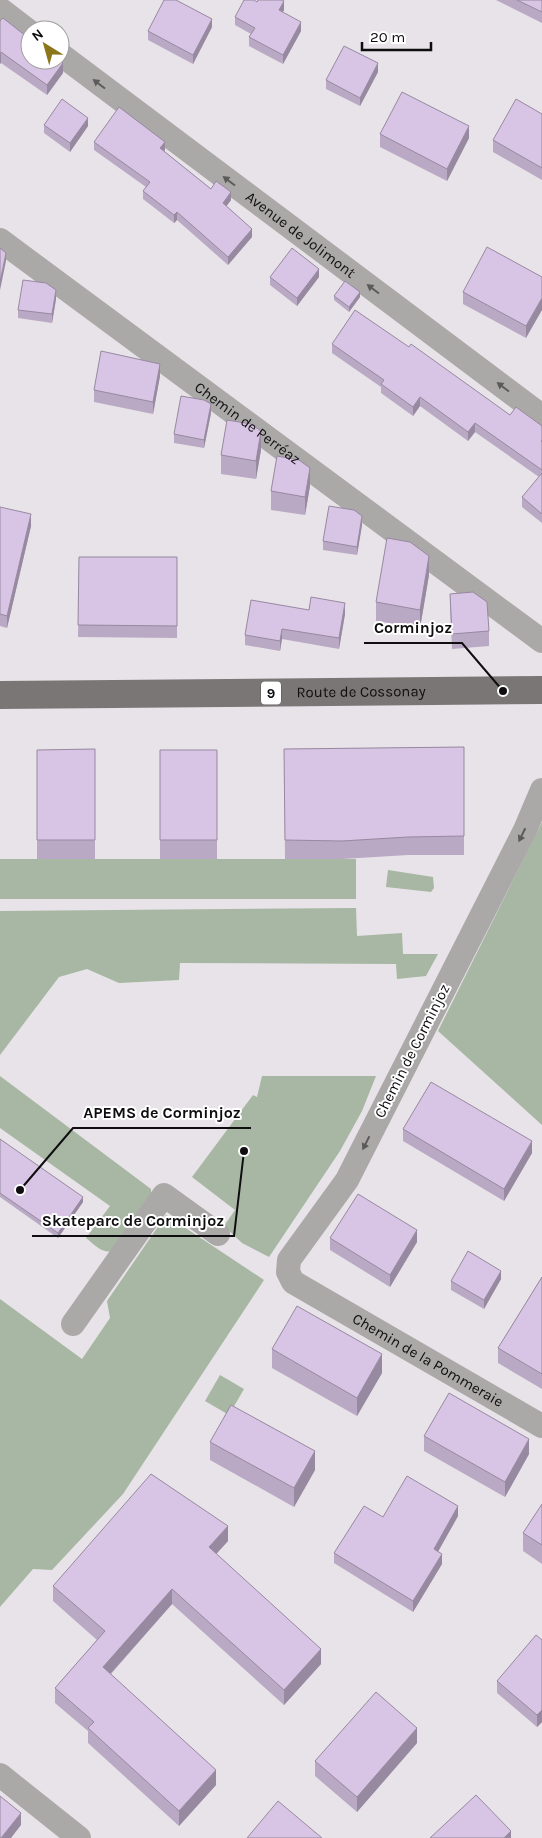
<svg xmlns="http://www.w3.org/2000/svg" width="542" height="1838" viewBox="0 0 542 1838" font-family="Karla,sans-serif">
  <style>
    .green { fill: #a7b7a3 }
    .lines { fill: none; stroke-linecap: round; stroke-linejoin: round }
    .street { stroke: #aba8a8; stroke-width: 24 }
    .primary { stroke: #7b7676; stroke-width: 28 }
    .wall { fill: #baa9c4 }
    .shaded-wall { fill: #9789a0 }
    .building { fill: #d8c4e4; stroke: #9789a0 }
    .oneway { fill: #5d5a5c }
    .labels { text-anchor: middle; stroke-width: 4; stroke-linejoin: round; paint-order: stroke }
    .shield { fill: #fff; stroke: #575657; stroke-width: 1 }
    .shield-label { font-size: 14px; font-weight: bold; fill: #0f0d0f }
    .street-label { font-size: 15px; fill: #0f0d0f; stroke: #fff }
    .leader { fill: none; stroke: #0f0d0f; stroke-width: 2 }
    .callout-dot { fill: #0f0d0f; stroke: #fff; stroke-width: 2 }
    .callout-label { font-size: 16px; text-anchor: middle; font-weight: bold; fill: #0f0d0f; stroke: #fff; stroke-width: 4; stroke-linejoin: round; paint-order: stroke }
  </style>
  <rect width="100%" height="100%" fill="#e7e3e8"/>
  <path class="green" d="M 542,822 L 542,1125 L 438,1031 Z
    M 0,859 L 356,859 L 356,899 L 0,899 Z
    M 388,870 L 433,877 L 434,888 L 431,892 L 386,887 Z
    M 356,908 L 357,936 L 402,933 L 403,954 L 438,954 L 426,976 L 397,979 L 396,964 L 180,963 L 179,980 L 119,983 L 87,969 L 59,977 L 0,1055 L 0,911 Z
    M 0,1076 L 151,1189 L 151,1200 L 114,1251 C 102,1254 95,1245 86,1238 L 110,1206 L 0,1128 Z
    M 262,1076 L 376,1076 L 362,1111 L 340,1151 L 269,1257 L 242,1243 L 224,1226 L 235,1210 L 192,1177 L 253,1095 L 257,1097 Z
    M 166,1215 L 264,1280 L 123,1494 L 52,1570 L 33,1569 L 0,1607 L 0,1299 L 82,1359 L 110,1318 L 107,1301 Z
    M 220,1375 L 244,1389 L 229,1415 L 205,1401 Z"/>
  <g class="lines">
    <g class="street">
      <path d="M 0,9 L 30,32"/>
      <path id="s1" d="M 60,54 L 542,416"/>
      <path id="s2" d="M 0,240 L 542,641"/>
      <path id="s3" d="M 542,790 L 525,830 L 347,1180 L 289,1260 L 288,1272 L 293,1282 L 542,1426"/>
      <path d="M 73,1324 L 164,1195 L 218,1234"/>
      <path d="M 0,1775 L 79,1838"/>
    </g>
    <path class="primary" id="s4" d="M 0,695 L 542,690"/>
  </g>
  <path class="wall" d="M 496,0 L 542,0 L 542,23 Z
    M 257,2 L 284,10 L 282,12 L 301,31 L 283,64 L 249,46 L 249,37 L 251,34 L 235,25 L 235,17 Z
    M 0,21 L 63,73 L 47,95 L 1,63 Z
    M 212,27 L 193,64 L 148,40 L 148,31 Z
    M 378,72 L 360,106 L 326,89 L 326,80 Z
    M 542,114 L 542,180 L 493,152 L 493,140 Z
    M 44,125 L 88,126 L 70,152 L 44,133 Z
    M 380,134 L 469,138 L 447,181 L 380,147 Z
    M 94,142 L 165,150 L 164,151 L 211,189 L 231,200 L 226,206 L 252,237 L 228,265 L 177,220 L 174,223 L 143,199 L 143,191 L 146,187 L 94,150 Z
    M 270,277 L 319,277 L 297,306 L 270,285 Z
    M 542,277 L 526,338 L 463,304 L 463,292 Z
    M 334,296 L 360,297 L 349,312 L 334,300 Z
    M 56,299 L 52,323 L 18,318 L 18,310 Z
    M 332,344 L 510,415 L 542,426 L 542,523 L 522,507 L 522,497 L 539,477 L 475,432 L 468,441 L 420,406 L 413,416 L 381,393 L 381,387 L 332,353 Z
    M 160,376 L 153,414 L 94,402 L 94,390 Z
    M 211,413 L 204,448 L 174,443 L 174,434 Z
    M 261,450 L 256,479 L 221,474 L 221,455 Z
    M 310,486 L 305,515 L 271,510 L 271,491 Z
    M 0,507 L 31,526 L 7,628 L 0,626 Z
    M 362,525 L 357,555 L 323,550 L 323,541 Z
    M 79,557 L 177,557 L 177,638 L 78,637 Z
    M 429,575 L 420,628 L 376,621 L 376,602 Z
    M 450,594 L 489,631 L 489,646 L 452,649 L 450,608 Z
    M 309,610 L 345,614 L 339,649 L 282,639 L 280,651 L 245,645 L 245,635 Z
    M 464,747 L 464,855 L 408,855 L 342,859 L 285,859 L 284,749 Z
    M 95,749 L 95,859 L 37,859 L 37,750 Z
    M 160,750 L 217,750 L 217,859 L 160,859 Z
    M 403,1129 L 532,1153 L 504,1201 L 403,1141 Z
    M 0,1139 L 83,1202 L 58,1238 L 0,1197 Z
    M 330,1238 L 417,1242 L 390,1287 L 330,1250 Z
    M 542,1277 L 542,1389 L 498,1363 L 498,1348 Z
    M 501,1279 L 484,1309 L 451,1290 L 451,1281 Z
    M 272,1349 L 382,1373 L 357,1416 L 272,1368 Z
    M 424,1436 L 529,1454 L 505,1497 L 424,1451 Z
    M 210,1442 L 315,1470 L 294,1507 L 210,1460 Z
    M 542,1504 L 542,1564 L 523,1551 L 523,1533 Z
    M 458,1516 L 438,1551 L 442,1564 L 413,1612 L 334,1563 L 334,1553 L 383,1517 Z
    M 228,1541 L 216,1554 L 321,1664 L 284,1705 L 172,1604 L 111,1674 L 216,1785 L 179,1826 L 88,1743 L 88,1731 L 55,1703 L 55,1688 L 97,1640 L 53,1601 L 53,1586 Z
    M 542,1640 L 542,1722 L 537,1727 L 497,1693 L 497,1681 Z
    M 417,1743 L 357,1812 L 315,1776 L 315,1761 Z"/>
  <path class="shaded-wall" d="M 284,1 L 284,10 L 279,19 L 279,10 Z
    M 212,19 L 212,27 L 193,64 L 193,55 Z
    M 301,22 L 301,31 L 283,64 L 283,55 Z
    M 1,52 L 1,63 L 0,64 L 0,54 Z
    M 63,63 L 63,73 L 47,95 L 47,85 Z
    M 378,63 L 378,72 L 360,106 L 360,98 Z
    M 88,118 L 88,126 L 70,152 L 70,143 Z
    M 469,126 L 469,138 L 447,181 L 447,169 Z
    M 165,142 L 165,150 L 160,157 L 160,148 Z
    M 231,192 L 231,200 L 223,211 L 223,203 Z
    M 177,212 L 177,220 L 174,223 L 174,215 Z
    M 252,229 L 252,237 L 228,265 L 228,257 Z
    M 6,253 L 6,261 L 0,290 L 0,282 Z
    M 319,269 L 319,277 L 297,306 L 297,298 Z
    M 56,290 L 56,299 L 52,323 L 52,314 Z
    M 360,292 L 360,297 L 349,312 L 349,307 Z
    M 542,298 L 542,310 L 526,338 L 526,326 Z
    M 160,364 L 160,376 L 153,414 L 153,402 Z
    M 420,397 L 420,406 L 413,416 L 413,407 Z
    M 211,404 L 211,413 L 204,448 L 204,440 Z
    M 475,423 L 475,432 L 468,441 L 468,432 Z
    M 261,431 L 261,450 L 256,479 L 256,461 Z
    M 310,468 L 310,486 L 305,515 L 305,497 Z
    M 31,514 L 31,526 L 7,628 L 7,616 Z
    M 362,516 L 362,525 L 357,555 L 357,547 Z
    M 429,556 L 429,575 L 420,628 L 420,610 Z
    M 345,603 L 345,614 L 339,649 L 339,638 Z
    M 282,629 L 282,639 L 280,651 L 280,641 Z
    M 532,1141 L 532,1153 L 504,1201 L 504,1189 Z
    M 83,1197 L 83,1202 L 58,1238 L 58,1233 Z
    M 417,1230 L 417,1242 L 390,1287 L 390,1275 Z
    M 501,1271 L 501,1279 L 484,1309 L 484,1300 Z
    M 382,1354 L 382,1373 L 357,1416 L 357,1398 Z
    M 529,1439 L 529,1454 L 505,1497 L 505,1482 Z
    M 315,1451 L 315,1470 L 294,1507 L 294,1488 Z
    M 458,1506 L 458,1516 L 434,1559 L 434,1549 Z
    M 228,1526 L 228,1541 L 209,1562 L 209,1547 Z
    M 442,1554 L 442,1564 L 413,1612 L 413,1601 Z
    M 172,1589 L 172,1604 L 103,1682 L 103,1667 Z
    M 321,1649 L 321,1664 L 284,1705 L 284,1690 Z
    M 542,1710 L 542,1722 L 537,1727 L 537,1715 Z
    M 417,1728 L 417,1743 L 357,1812 L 357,1797 Z
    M 216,1770 L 216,1785 L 179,1826 L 179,1811 Z
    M 21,1813 L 21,1825 L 11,1838 L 1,1838 Z
    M 511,1831 L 511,1838 L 504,1838 Z"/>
  <path class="building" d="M 164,0 L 176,0 L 212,19 L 193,55 L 148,31 Z
    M 244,0 L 254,0 L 257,2 L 258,0 L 282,0 L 284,1 L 279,10 L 301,22 L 283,55 L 249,37 L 255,28 L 235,17 Z
    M 517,0 L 542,0 L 542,12 Z
    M 3,18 L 22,33 L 30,35 L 30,60 L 59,60 L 63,63 L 47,85 L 1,52 L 0,54 L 0,21 Z
    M 344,46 L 378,63 L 360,98 L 326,80 Z
    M 402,92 L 469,126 L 447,169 L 380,134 Z
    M 62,99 L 88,118 L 70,143 L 44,125 Z
    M 516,99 L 542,114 L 542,168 L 493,140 Z
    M 119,107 L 165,142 L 160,148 L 211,189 L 216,181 L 231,192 L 223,203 L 252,229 L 228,257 L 177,212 L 174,215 L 143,191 L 150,182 L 94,142 Z
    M 487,247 L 542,277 L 542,298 L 526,326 L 463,292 Z
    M 0,248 L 6,253 L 0,282 Z
    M 292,248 L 319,269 L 297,298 L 270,277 Z
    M 23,280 L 46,283 L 56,290 L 52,314 L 18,310 Z
    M 345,281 L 360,292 L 349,307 L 334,296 Z
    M 355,310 L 409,347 L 411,344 L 510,415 L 516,407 L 542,426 L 542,440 L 541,441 L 542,442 L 542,470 L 475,423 L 468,432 L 420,397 L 413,407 L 381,384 L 384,380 L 332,344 Z
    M 101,351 L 160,364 L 153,402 L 94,390 Z
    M 181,396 L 204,400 L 211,404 L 204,440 L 174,434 Z
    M 227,420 L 251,424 L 261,431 L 256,461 L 221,455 Z
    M 277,456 L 299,460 L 310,468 L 305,497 L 271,491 Z
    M 542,473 L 542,514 L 522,497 Z
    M 329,506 L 354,510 L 362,516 L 357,547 L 323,541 Z
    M 0,507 L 31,514 L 7,616 L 0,614 Z
    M 387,538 L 410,542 L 429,556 L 420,610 L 376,602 Z
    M 79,557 L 177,557 L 177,626 L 78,625 Z
    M 473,592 L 487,602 L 489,631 L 452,634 L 450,594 Z
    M 311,597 L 345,603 L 339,638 L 282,629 L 280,641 L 245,635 L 251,600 L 309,610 Z
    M 464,747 L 464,836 L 408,837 L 342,841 L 285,840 L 284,749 Z
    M 95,749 L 95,840 L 37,840 L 37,750 Z
    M 160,750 L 217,750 L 217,840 L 160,840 Z
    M 431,1082 L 532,1141 L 504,1189 L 403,1129 Z
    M 0,1139 L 83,1197 L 58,1233 L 0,1193 Z
    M 358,1194 L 417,1230 L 390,1275 L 330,1238 Z
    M 468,1251 L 501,1271 L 484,1300 L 451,1281 Z
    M 542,1277 L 542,1374 L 498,1348 Z
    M 297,1306 L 382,1354 L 357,1398 L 272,1349 Z
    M 449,1393 L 529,1439 L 505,1482 L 424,1436 Z
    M 231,1405 L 315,1451 L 294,1488 L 210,1442 Z
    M 151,1474 L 228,1526 L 209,1547 L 321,1649 L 284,1690 L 172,1589 L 103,1667 L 216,1770 L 179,1811 L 88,1728 L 94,1722 L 55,1688 L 105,1631 L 53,1586 Z
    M 407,1476 L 458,1506 L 434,1549 L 442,1554 L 413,1601 L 334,1553 L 364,1506 L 383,1517 Z
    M 542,1504 L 542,1545 L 523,1533 Z
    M 536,1635 L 542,1640 L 542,1710 L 537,1715 L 497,1681 Z
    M 376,1692 L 417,1728 L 357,1797 L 315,1761 Z
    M 476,1795 L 511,1831 L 504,1838 L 430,1838 Z
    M 0,1796 L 21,1813 L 1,1838 L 0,1838 Z
    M 278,1801 L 322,1838 L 247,1838 Z"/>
  <defs><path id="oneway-solid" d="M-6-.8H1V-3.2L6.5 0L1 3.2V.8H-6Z" transform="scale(1.25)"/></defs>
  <g class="oneway">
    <use href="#oneway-solid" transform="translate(99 84) rotate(-143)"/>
    <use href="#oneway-solid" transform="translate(229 181) rotate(-143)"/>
    <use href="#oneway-solid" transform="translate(373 289) rotate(-143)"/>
    <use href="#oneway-solid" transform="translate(503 387) rotate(-143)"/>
    <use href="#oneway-solid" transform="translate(522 835) rotate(116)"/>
    <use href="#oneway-solid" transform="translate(366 1143) rotate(117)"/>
  </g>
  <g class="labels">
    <rect class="shield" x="261" y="681.5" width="20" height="23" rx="4"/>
    <g class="shield-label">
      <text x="271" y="698">9</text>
    </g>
    <g class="street-label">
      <text dy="5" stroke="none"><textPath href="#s1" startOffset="301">Avenue de Jolimont</textPath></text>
      <text dy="5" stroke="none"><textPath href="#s2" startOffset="308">Chemin de Perréaz</textPath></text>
      <text dy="5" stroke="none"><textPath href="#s4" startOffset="361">Route de Cossonay</textPath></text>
      <text transform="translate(412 1051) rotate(-63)" y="5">Chemin de Corminjoz</text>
      <text dy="5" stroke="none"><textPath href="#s3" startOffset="714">Chemin de la Pommeraie</textPath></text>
    </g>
  </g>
  <path class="leader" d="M503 691L462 643H364M20 1190L73 1128H251M244 1151L234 1236H32"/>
  <g class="callout-dot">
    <circle cx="503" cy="691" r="5"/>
    <circle cx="20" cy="1190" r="5"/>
    <circle cx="244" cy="1151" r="5"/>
  </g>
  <g class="callout-label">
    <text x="413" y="633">Corminjoz</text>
    <text x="162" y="1118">APEMS de Corminjoz</text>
    <text x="133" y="1226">Skateparc de Corminjoz</text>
  </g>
  <g transform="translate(45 45) rotate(323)"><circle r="24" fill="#ffffff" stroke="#9f9e9f"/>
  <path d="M0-4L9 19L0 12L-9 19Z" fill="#8c761a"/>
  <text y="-8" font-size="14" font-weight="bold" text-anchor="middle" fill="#0f0d0f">N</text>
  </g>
  <path d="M362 42v8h69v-8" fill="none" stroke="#0f0d0f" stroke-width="2.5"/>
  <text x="370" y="42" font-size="15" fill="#0f0d0f" stroke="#ffffff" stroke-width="4" paint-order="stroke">20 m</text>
</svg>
